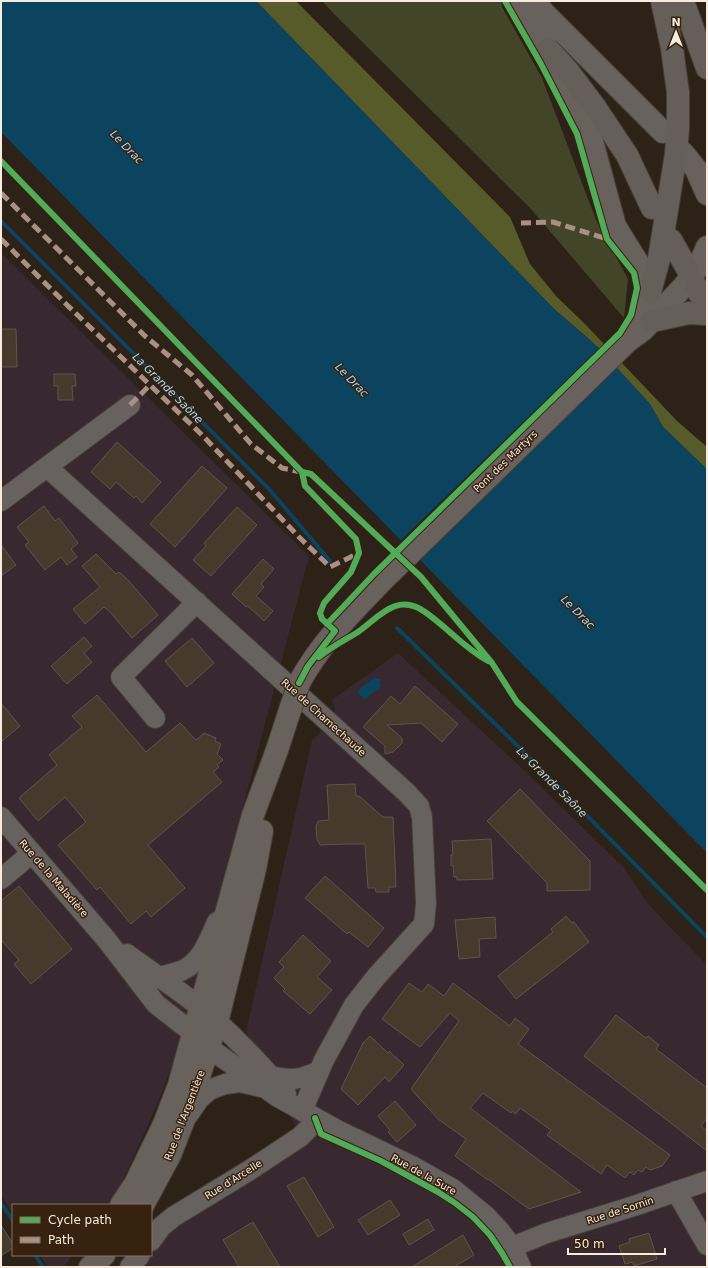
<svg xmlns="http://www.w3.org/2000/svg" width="708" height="1268" viewBox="0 0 708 1268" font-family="'DejaVu Sans',sans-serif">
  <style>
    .industrial { fill: #38282f }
    .green { fill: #434528 }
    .forest { fill: #575b2a }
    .water { fill: #0c435e }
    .pier { fill: #2d2218 }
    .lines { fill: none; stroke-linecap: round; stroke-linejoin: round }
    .stream { stroke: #0c435e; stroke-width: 4 }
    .building { fill: #473a2d; stroke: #5e554c }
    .minor-casing { stroke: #483e36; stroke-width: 22 }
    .major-casing { stroke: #483e36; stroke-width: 24 }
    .highway-casing { stroke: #483e36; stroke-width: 24 }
    .minor { stroke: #67615f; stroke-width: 20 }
    .major { stroke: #69615c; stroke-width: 22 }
    .highway { stroke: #665e58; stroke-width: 22 }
    .major-bridge-casing { stroke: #483e36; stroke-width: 24; stroke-linecap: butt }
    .major-bridge { stroke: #69615c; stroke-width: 22 }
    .quiet { stroke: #ac8f84; stroke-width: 5; stroke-dasharray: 10 5; stroke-linecap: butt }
    .cycleway-casing { stroke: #36220f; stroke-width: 8 }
    .cycleway { stroke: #51ab58; stroke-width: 6 }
    .labels { text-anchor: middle; stroke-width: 3; stroke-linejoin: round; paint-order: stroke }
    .street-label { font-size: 10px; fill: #f8ebdf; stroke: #36220f }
    .water-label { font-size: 11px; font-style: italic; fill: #a9d8f6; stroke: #36220f }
  </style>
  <rect width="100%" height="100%" fill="#2d2218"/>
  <path class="industrial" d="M 1,253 L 309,556 L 181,1044 L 153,1114 L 117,1193 L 108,1205 L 13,1205 L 13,1214 L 1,1195 Z
    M 398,653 L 527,773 L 624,868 L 648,904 L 707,965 L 707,1267 L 139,1267 L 173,1230 L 304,1143 L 246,1032 L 312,740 L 337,718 L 332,700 Z
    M 40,1255 L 72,1255 L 64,1267 L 48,1267 Z"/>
  <path class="green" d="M 322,1 L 501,1 L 502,7 L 542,78 L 596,220 L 628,279 L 624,318 L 531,209 L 336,16 Z"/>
  <path class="forest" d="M 256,1 L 296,1 L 510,217 L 530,264 L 556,296 L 586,325 L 677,421 L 707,447 L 707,470 L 663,427 L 650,404 L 589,339 L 554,309 Z"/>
  <path class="water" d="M 1,1 L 256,1 L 554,309 L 599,348 L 650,404 L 663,427 L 705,467 L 707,470 L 707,853 L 1,132 Z
    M 375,677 L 376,679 L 380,679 L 380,683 L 382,686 L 364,700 L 357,691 Z"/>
  <path class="pier" d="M 601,347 L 617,364 L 416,559 L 399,542 Z"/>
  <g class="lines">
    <path class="stream" d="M 1,221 L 269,489 L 330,561
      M 397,628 L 528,756 L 707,937
      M 1,1203 L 13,1221
      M 35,1255 L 43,1267"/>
  </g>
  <path class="building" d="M 1,329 L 16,329 L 17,367 L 1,367 Z
    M 54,374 L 75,374 L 76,386 L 72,386 L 73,400 L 58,400 L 58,386 L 54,386 Z
    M 117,442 L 161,482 L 142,503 L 136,496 L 134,498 L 116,482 L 110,489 L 91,472 Z
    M 202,466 L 227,488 L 175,547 L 150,524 Z
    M 44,506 L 55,521 L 59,518 L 78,543 L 71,549 L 77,557 L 67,565 L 61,557 L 45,570 L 25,545 L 29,542 L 17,527 Z
    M 237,507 L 257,525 L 211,576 L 193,560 L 206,546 L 204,543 Z
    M 1,545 L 16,565 L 1,576 Z
    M 96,554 L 116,574 L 119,572 L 129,581 L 158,615 L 132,638 L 111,613 L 104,607 L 85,624 L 73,609 L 100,587 L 82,566 Z
    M 263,559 L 274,569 L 261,584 L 264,587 L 256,596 L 273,611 L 264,621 L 248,606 L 246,607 L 232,594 Z
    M 84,637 L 92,646 L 84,653 L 92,662 L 67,684 L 51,666 Z
    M 192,638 L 214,663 L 187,687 L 165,661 Z
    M 415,686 L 458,724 L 442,742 L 421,723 L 387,725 L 402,738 L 402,743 L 393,752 L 385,754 L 385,746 L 363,727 L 391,696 L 400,704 Z
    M 97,695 L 146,752 L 180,723 L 196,740 L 204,733 L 216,738 L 215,741 L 221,744 L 217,754 L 223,760 L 217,765 L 219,767 L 213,772 L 222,782 L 148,845 L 185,888 L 151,917 L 146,911 L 131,924 L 100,887 L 97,890 L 58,845 L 86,822 L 65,797 L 38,821 L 19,798 L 57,765 L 49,755 L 82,727 L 72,716 Z
    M 1,703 L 20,726 L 1,742 Z
    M 355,784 L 356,796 L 359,796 L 383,817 L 393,817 L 396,887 L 389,887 L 389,892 L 376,892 L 375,888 L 368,888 L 365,844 L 347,844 L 320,845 L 317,839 L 316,827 L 318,821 L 329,820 L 327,785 Z
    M 520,789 L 590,861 L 590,890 L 547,891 L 547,883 L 487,821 Z
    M 491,839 L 493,879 L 457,880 L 457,877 L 454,877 L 453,865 L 451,866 L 451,855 L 453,855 L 452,841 Z
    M 325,876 L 384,928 L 368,947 L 349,932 L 347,934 L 305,898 Z
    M 19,886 L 72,949 L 31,984 L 14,964 L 19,960 L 1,940 L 1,901 Z
    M 566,916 L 572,923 L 574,922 L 589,942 L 516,999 L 498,976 L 553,932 L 551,929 Z
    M 495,917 L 496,938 L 479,939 L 480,957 L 459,959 L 455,920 Z
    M 303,935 L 331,961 L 317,977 L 332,990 L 310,1014 L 283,991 L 285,989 L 274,978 L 284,967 L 279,962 Z
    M 409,983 L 422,992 L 428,984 L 444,996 L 453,983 L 510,1026 L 515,1018 L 529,1029 L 518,1044 L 670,1155 L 662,1166 L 650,1170 L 646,1167 L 642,1172 L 638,1170 L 634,1175 L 630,1172 L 625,1178 L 607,1165 L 601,1174 L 547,1135 L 551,1130 L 520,1108 L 516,1114 L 512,1111 L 511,1113 L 483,1093 L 470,1108 L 581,1192 L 529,1209 L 488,1179 L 488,1180 L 455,1156 L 466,1139 L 438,1119 L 411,1089 L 459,1021 L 450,1013 L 420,1047 L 382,1019 Z
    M 616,1015 L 646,1038 L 648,1036 L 659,1045 L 656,1049 L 707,1088 L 707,1118 L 701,1126 L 707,1131 L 707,1151 L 584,1056 Z
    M 370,1036 L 388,1053 L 389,1051 L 404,1065 L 389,1082 L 385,1077 L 358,1105 L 341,1089 L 363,1043 Z
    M 395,1101 L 416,1125 L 397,1142 L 388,1132 L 390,1130 L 378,1116 Z
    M 304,1177 L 334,1227 L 318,1237 L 287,1186 Z
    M 390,1200 L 400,1215 L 368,1235 L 358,1220 Z
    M 428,1219 L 434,1230 L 409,1245 L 403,1234 Z
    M 253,1222 L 280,1267 L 239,1267 L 223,1240 Z
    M 1,1225 L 13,1244 L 13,1248 L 1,1256 Z
    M 649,1233 L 657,1259 L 634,1266 L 633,1262 L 625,1264 L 619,1246 L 630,1242 L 629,1239 Z
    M 463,1235 L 474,1255 L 454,1267 L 412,1267 Z"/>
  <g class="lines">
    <defs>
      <path id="minor" d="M 47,467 L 407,793 L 419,806 L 422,817 L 426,904 L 424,924 L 376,977 L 354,1005 L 324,1060 L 302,1111
        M 1,501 L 130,405
        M 155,718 L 121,677 L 197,602
        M 1,817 L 106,939 L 156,1004 L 193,1033 L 209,1048 L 278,1097 L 339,1131 L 412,1166 L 453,1189 L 486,1216 L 500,1231 L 512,1247 L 521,1267
        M 1,879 L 32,853
        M 127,954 C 151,972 178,989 201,1008 C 232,1033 259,1063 286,1093
        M 151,980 C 161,976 173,974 183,970 C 202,961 209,940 217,922
        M 271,1076 C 292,1081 299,1080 319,1071
        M 188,1115 L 199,1099 L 209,1090 L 225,1084 L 240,1082 L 261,1087
        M 676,1191 L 707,1245
        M 151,1241 L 161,1227 L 173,1217 L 250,1170 L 300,1137 L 310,1127 L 315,1118
        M 512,1247 L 547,1233 L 637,1205 L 707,1181
        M 130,1267 L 140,1255"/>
      <path id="major" d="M 518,1 L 548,49 L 581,116 L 592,141 L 615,226 L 641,268 L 646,277 L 650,292 L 631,334
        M 534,1 L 545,14 L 663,132
        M 683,153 L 696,169 L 707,194
        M 299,683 C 320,644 351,613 382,581 L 628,341 L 643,330 L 684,286 L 699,266 L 707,247
        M 121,1205 L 135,1184 L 164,1124 L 179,1085 L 253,815 L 277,750 L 291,707
        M 143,1205 L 170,1155 L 190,1104 L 217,1022 L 255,869 L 262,831
        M 90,1267 L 104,1255"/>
      <path id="highway" d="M 683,1 L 707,68
        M 548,49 L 568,71 L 595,107 L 627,155 L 652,208
        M 671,240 L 688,270
        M 696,286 L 700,295
        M 650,292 L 659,259 L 676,154 L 678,128 L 678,92 L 675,71 L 672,48 L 662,1
        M 652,321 L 689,313 L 707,314"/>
    </defs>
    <use href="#minor" class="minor-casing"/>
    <use href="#major" class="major-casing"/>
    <use href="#highway" class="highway-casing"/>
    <use href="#minor" class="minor"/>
    <use href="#major" class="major"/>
    <use href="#highway" class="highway"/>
    <defs>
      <path id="major-bridge" d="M 291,707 L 299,683"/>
    </defs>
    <use href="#major-bridge" class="major-bridge-casing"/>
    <use href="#major-bridge" class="major-bridge"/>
    <path class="quiet" d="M 1,193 L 145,336 L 192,375 L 251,444 L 282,468 L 301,472
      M 521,223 L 553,222 L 607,239
      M 1,239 L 65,303 L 150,385
      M 130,405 L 150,385 L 201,434 L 299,537 L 330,567 L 359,553"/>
    <defs>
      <path id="cycleway" d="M 1,161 L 302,472 L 305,486 L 356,539 L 359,553 L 351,572 L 324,603 L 320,613 L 322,619 L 335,631 L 308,666 L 299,683
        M 302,472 L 311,474 L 421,577 L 492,663 L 517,702 L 707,890
        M 327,624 L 374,574 L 620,333 L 631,315 L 637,288 L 634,273 L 607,239 L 577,134 L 541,64 L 505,1
        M 319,657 C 331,647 345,640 358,632 C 379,617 397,592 425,612 C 448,628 463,647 488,661
        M 315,1118 L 321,1134 L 381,1161 L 438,1192 L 455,1203 L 473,1217 L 490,1235 L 502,1253 L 510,1267"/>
    </defs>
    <use href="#cycleway" class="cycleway-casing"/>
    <use href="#cycleway" class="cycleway"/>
  </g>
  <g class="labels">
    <g class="street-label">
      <text transform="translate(505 461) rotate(-44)" y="4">Pont des Martyrs</text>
      <text transform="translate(324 717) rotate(42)" y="4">Rue de Chamechaude</text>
      <text transform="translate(54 878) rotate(49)" y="4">Rue de la Maladière</text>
      <text transform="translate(184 1115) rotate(-69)" y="4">Rue de l'Argentière</text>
      <text transform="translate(424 1174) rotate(29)" y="4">Rue de la Sure</text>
      <text transform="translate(233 1179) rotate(-32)" y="4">Rue d'Arcelle</text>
      <text transform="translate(620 1210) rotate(-18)" y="4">Rue de Sornin</text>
    </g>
    <g class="water-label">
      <text transform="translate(127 147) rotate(46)" y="4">Le Drac</text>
      <text transform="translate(352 380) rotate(46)" y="4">Le Drac</text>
      <text transform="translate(168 388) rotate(45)" y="4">La Grande Saône</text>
      <text transform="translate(578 612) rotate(45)" y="4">Le Drac</text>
      <text transform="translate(552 782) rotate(45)" y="4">La Grande Saône</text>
    </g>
  </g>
  <rect width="708" height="1268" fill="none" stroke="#f8ebdf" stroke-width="4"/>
  <rect x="12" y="1204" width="140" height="52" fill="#36220f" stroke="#847262"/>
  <rect x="20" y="1217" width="20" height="6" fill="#51ab58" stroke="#847262"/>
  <text x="48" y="1224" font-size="12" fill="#f8ebdf">Cycle path</text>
  <rect x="20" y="1237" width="20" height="6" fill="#ac8f84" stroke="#847262"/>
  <text x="48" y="1244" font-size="12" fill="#f8ebdf">Path</text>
  <g transform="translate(676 32)" stroke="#36220f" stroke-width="3" paint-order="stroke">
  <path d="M0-3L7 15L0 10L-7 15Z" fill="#f8ebdf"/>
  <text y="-6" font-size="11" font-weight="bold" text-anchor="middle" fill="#f8ebdf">N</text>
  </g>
  <path d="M568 1248v6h97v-6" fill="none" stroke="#f8ebdf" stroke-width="2"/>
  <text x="574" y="1248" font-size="12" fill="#f8ebdf" stroke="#36220f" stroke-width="3" paint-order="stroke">50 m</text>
</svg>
